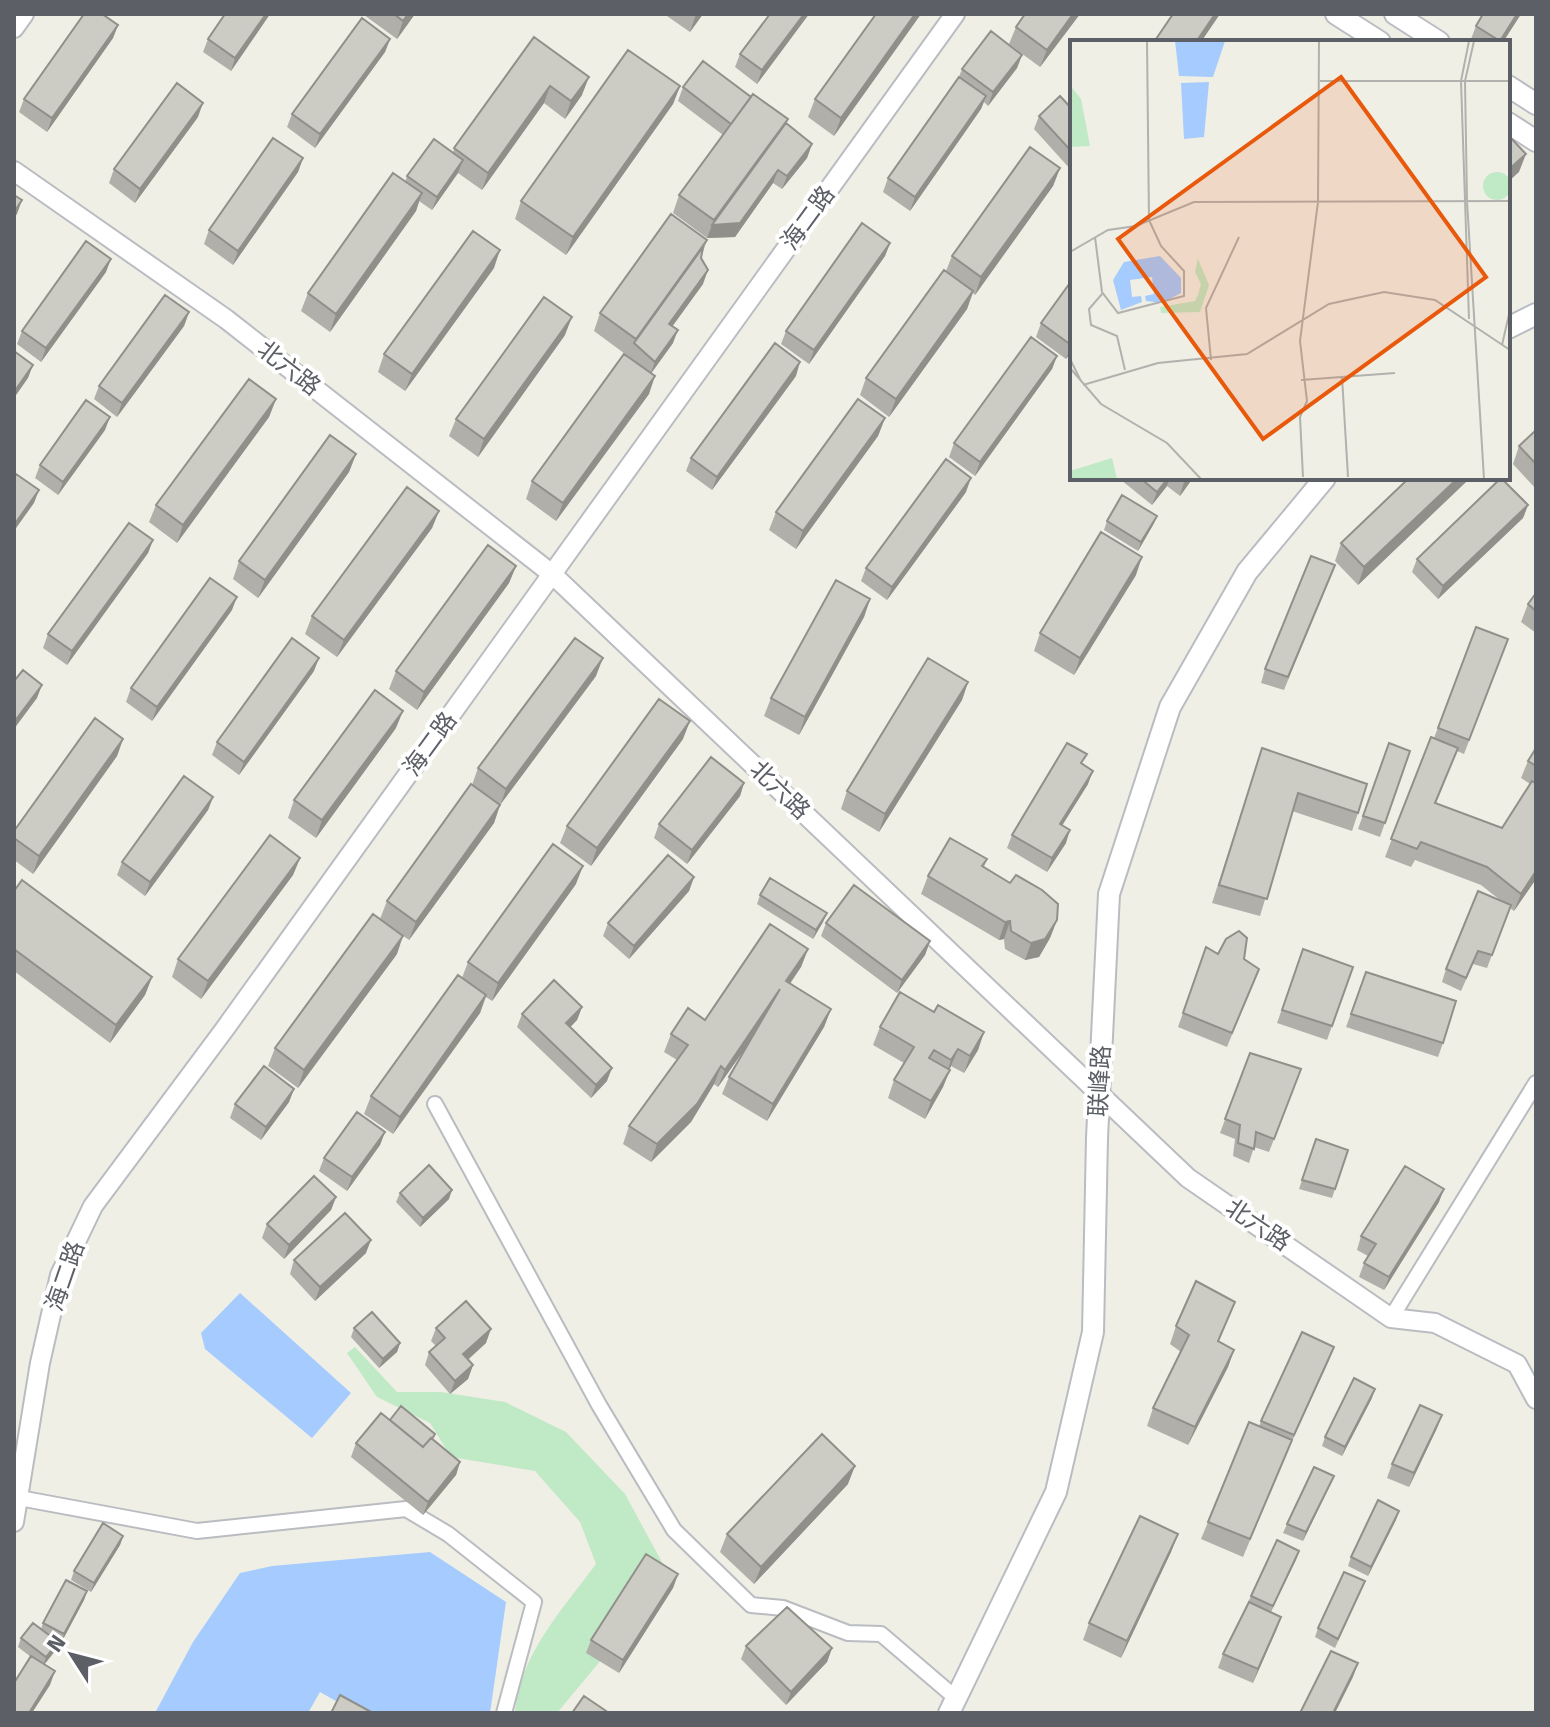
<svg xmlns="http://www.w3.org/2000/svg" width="1550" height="1727" viewBox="0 0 1550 1727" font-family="'Fira Sans','Noto Sans SC',sans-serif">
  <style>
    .green { fill: #c0e9c6 }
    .water { fill: #a5cbff }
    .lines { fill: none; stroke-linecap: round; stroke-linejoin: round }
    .minor-casing { stroke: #b9bcc1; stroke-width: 18 }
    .tertiary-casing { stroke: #b9bcc1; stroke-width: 22 }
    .secondary-casing { stroke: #babcc3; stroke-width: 24 }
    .minor { stroke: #fff; stroke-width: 14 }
    .tertiary { stroke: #fff; stroke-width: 18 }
    .secondary { stroke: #fff; stroke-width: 20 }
    .wall { fill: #b0afa9 }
    .shaded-wall { fill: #908f89 }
    .building { fill: #cdccc4; stroke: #908f89; stroke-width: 2 }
    .labels { text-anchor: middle; stroke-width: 8; stroke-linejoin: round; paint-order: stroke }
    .street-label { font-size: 24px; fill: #5c5f66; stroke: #fff }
    .inset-road { fill: none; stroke: #b1b1ae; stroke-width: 2 }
    .view { fill: #e8590c; fill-opacity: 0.15; stroke: #e8590c; stroke-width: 4 }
    .inset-edge { fill: none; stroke: #5c5f66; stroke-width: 4 }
  </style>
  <rect width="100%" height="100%" fill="#f0efe5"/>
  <path class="green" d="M 355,1347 L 397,1392 L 441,1392 L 505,1402 L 566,1432 L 625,1494 L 670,1577 L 557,1713 L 515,1713 C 520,1654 562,1610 596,1564 L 580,1522 L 535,1471 L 451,1457 L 430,1423 L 377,1397 L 347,1353 Z"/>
  <path class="water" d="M 240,1293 L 351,1393 L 312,1438 L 205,1349 L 201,1333 Z
    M 430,1552 L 506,1602 L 490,1713 L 357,1713 L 320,1692 L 308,1713 L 155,1713 L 193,1642 L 240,1573 L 272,1566 Z"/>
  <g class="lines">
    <defs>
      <path id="minor" d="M 435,1104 L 599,1405 L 674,1530 L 751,1605 L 783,1608 L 848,1633 L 881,1634 L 957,1699
        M 1391,1318 L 1536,1083
        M 14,1497 L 197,1531 L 406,1509 L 448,1534 L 534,1602 L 504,1713"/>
      <path id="tertiary" d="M 14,28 L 24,14
        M 14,171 L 226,319 L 552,574 L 1188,1178 L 1391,1318 L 1435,1323 L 1517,1364 L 1536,1399
        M 14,1522 L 40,1363 L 60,1275 L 93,1206 L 224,1030 L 955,14"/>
      <path id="secondary" d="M 1336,14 L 1380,42
        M 1395,14 L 1439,42
        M 1508,86 L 1536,104
        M 1508,123 L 1536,141
        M 1508,328 L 1536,314
        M 949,1713 L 1056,1492 L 1093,1332 L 1097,1138 L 1109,894 L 1170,707 L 1247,572 L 1325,478"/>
    </defs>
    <use href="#minor" class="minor-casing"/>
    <use href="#tertiary" class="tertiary-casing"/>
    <use href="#secondary" class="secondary-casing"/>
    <use href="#minor" class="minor"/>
    <use href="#tertiary" class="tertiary"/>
    <use href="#secondary" class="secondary"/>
  </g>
  <path class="wall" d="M 270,14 L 231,71 L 203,52 L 208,39 Z
    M 365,14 L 415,14 L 397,39 L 364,15 Z
    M 664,14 L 703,14 L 690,32 Z
    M 809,14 L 757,84 L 735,67 L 740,54 Z
    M 876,14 L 921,14 L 834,136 L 808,117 L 815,99 Z
    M 1025,14 L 1080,14 L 1040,67 L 1009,44 L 1016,27 Z
    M 1483,14 L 1521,14 L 1503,42 L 1475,42 L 1471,39 L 1476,26 Z
    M 118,25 L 113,38 L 47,132 L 19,112 L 24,99 Z
    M 534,37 L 582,95 L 565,119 L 544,103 L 482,190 L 458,173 L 432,210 L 419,201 L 416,211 L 330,332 L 301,311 L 308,293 L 405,182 L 407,176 L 453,153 L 454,148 Z
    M 390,39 L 385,52 L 315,148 L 287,127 L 292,114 Z
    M 1022,55 L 1017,68 L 988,106 L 984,102 L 981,109 L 910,211 L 883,192 L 888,178 L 959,77 L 962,69 Z
    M 680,86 L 673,104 L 566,255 L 515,219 L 521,201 Z
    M 683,87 L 786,123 L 812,144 L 807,158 L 782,189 L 773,183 L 735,237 L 707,238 L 673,213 L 679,195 L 723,135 L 678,101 Z
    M 1072,109 L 1072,171 L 1034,129 L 1039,116 Z
    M 198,117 L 135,203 L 109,183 L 114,169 Z
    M 303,158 L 298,172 L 233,265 L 204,244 L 209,230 Z
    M 1060,168 L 1053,186 L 975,295 L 973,293 L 967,309 L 889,417 L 860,395 L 866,378 L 946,271 L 952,256 Z
    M 707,240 L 701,258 L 703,284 L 672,326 L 673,343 L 651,373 L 649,394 L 556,521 L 526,499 L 532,481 L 636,362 L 594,331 L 600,313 Z
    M 890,243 L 885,256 L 809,364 L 781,344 L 786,331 Z
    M 494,268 L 405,391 L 378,372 L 384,354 Z
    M 106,272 L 41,362 L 17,344 L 22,331 Z
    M 1072,280 L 1072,351 L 1066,359 L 1036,337 L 1041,323 Z
    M 189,312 L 184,326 L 117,417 L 94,399 L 99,386 Z
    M 565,335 L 478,457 L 449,436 L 456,419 Z
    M 1057,356 L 1052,369 L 975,476 L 949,457 L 954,443 Z
    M 796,376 L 712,490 L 686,471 L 691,458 Z
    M 276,399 L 269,417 L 177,543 L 149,522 L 156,505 Z
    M 885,418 L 878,436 L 796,549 L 769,530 L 776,512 Z
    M 105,430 L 58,495 L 35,478 L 40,465 Z
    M 1536,430 L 1536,489 L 1513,464 L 1519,446 Z
    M 356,454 L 349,472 L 258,598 L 233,579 L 239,561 Z
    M 1122,478 L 1193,478 L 1180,496 L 1167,486 L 1152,505 L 1121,480 Z
    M 1409,478 L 1468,478 L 1467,481 L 1358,585 L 1335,561 L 1341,543 Z
    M 966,492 L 887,600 L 861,581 L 866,568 Z
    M 1528,505 L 1523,518 L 1438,599 L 1412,572 L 1417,559 Z
    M 439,511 L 432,528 L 337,657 L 305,634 L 312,616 Z
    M 1157,516 L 1153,525 L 1138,551 L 1104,530 L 1107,521 Z
    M 153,540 L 148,553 L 67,665 L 43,648 L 48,634 Z
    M 516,566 L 509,583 L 417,710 L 389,689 L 396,671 Z
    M 1136,575 L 1074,675 L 1034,651 L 1040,633 Z
    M 1330,578 L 1284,690 L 1261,683 L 1265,669 Z
    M 1536,593 L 1536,633 L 1521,622 L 1528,604 Z
    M 870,599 L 864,617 L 799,735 L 764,716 L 771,698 Z
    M 232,610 L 152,721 L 126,702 L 131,688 Z
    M 1476,627 L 1508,639 L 1464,754 L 1457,751 L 1436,803 L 1502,828 L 1530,784 L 1521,778 L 1528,761 L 1536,748 L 1536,879 L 1514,911 L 1510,908 L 1487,968 L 1473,964 L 1461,991 L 1442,982 L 1446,969 L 1500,900 L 1481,885 L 1415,860 L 1411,867 L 1385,857 L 1431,737 L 1434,738 Z
    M 314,671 L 239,775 L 212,755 L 217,742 Z
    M 596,676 L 500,805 L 494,823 L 409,940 L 380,919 L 387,901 L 472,785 L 478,768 Z
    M 968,682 L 962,700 L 879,832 L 841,809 L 847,791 Z
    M 396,728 L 316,838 L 288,818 L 294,800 Z
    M 123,739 L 117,756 L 33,874 L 14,860 L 14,831 Z
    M 683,739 L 591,866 L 560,843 L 567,826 Z
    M 1389,743 L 1410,751 L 1380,837 L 1358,829 Z
    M 1262,748 L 1358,813 L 1352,831 L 1292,811 L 1260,916 L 1212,903 Z
    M 1083,765 L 1088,784 L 1062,825 L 1066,843 L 1047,872 L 1007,848 L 1012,835 Z
    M 744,783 L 740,796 L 687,864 L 654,838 L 659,824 Z
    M 213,797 L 208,810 L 145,896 L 117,875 L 122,862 Z
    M 300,858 L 293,875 L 201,999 L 172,977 L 178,959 Z
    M 987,859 L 984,867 L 1010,883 L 1057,920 L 1050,938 L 1039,957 L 1025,960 L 1005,949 L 1004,939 L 999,940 L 921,894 L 928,876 Z
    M 694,877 L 689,891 L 629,959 L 603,936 L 608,923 Z
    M 576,884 L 492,1001 L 486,997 L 480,1013 L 393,1134 L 364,1114 L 371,1096 L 462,978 L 468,962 Z
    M 14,891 L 152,977 L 145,995 L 110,1043 L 14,971 Z
    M 760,895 L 823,922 L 813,939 L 757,904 Z
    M 826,923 L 930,941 L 925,955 L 897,993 L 821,936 Z
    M 1206,947 L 1218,954 L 1244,959 L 1259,969 L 1227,1047 L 1178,1027 Z
    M 808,949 L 801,967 L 790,984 L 831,1009 L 824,1027 L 767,1121 L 722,1094 L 729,1077 L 747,1046 L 718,1087 L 714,1084 L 691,1122 L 651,1162 L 623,1144 L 629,1126 L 677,1060 L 664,1052 L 671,1034 L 705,1020 Z
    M 1303,949 L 1353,967 L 1327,1040 L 1277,1023 Z
    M 397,954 L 298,1088 L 268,1066 L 275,1048 Z
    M 1366,972 L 1443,1043 L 1438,1057 L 1346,1027 Z
    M 582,1007 L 577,1020 L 570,1027 L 607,1081 L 591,1098 L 517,1027 L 522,1014 Z
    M 934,1012 L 984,1032 L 978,1050 L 964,1073 L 951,1066 L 943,1087 L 925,1119 L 888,1098 L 894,1080 L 904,1063 L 873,1045 L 880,1027 Z
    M 1250,1053 L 1301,1069 L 1269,1152 L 1254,1147 L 1249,1163 L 1233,1156 L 1235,1139 L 1220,1133 Z
    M 294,1089 L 289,1102 L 261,1140 L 230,1118 L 235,1104 Z
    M 385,1132 L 380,1145 L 347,1191 L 319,1171 L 324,1158 Z
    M 1316,1139 L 1348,1150 L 1332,1198 L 1299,1189 Z
    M 400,1193 L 449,1199 L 420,1227 L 396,1202 Z
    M 336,1197 L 331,1210 L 284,1259 L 262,1238 L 267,1224 Z
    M 1439,1202 L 1384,1290 L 1359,1277 L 1364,1263 L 1368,1256 L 1357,1250 L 1361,1236 Z
    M 366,1253 L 315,1301 L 290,1274 L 294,1260 Z
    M 1228,1319 L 1219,1341 L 1234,1350 L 1228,1367 L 1188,1445 L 1147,1426 L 1153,1408 L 1181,1352 L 1170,1344 L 1176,1326 Z
    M 354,1328 L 400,1343 L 397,1352 L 379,1368 L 351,1337 Z
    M 436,1328 L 486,1343 L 468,1360 L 473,1365 L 468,1379 L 450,1394 L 425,1365 L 429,1352 L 436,1346 L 431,1341 Z
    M 1302,1332 L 1329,1360 L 1290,1445 L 1243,1557 L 1201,1539 L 1208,1522 L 1259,1426 Z
    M 1372,1398 L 1342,1456 L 1322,1446 L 1325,1437 Z
    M 390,1420 L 460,1462 L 456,1475 L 423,1515 L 351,1457 L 356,1443 Z
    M 1437,1428 L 1409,1487 L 1387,1478 L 1392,1464 Z
    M 848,1484 L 754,1584 L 720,1552 L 727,1534 Z
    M 1330,1485 L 1303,1541 L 1283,1533 L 1287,1524 Z
    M 1399,1511 L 1368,1576 L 1348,1566 L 1351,1557 Z
    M 1178,1534 L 1171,1552 L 1121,1658 L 1083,1640 L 1089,1623 Z
    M 123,1536 L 120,1545 L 91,1592 L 71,1580 L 74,1571 Z
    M 1299,1551 L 1271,1612 L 1281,1617 L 1253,1683 L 1218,1668 L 1223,1654 L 1251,1596 Z
    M 678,1574 L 673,1588 L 619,1673 L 586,1653 L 591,1640 Z
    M 1365,1581 L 1335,1648 L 1315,1637 L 1318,1628 Z
    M 87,1591 L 84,1600 L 61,1643 L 54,1639 L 58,1642 L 55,1651 L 44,1665 L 50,1685 L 31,1657 L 18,1647 L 21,1638 L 41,1629 L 43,1623 Z
    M 746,1646 L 832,1648 L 827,1662 L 786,1705 L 741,1659 Z"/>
  <path class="shaded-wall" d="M 266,14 L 270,14 L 231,71 L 235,58 Z
    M 408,14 L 415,14 L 397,39 L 403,21 Z
    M 696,14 L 703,14 L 690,32 Z
    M 804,14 L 809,14 L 757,84 L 762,70 Z
    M 915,14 L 921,14 L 834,136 L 841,118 Z
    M 1073,14 L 1080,14 L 1040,67 L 1047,50 Z
    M 1215,14 L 1220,14 L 1201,42 L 1196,42 Z
    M 1517,14 L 1521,14 L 1503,42 L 1500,42 Z
    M 118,25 L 113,38 L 47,132 L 52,118 Z
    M 390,39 L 385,52 L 315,148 L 320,134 Z
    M 1022,55 L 1017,68 L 988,106 L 993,92 Z
    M 589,77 L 582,95 L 565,119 L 571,101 Z
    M 550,86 L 544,103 L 482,190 L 488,173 Z
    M 680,86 L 673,104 L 566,255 L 573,237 Z
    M 986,96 L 981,109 L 910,211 L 915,197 Z
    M 203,103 L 198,117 L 135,203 L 140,189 Z
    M 788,119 L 781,137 L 778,170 L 773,183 L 735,237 L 707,238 L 714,220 Z
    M 812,144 L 807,158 L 782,189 L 787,176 Z
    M 1526,154 L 1519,172 L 1508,182 L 1508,170 Z
    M 303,158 L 298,172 L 233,265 L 238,251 Z
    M 463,160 L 458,173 L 432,210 L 437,197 Z
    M 1060,168 L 1053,186 L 975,295 L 981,277 Z
    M 422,193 L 416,211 L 330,332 L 336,314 Z
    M 22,200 L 17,214 L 14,218 L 14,212 Z
    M 890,243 L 885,256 L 809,364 L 814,350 Z
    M 500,250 L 494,268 L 405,391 L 412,374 Z
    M 111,259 L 106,272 L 41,362 L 46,348 Z
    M 708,270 L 703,284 L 664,338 L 669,324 Z
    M 973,291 L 967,309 L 889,417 L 896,399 Z
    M 189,312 L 184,326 L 117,417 L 122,403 Z
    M 572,317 L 565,335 L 478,457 L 484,439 Z
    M 678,330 L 673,343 L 650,375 L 655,362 Z
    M 1072,344 L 1072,351 L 1066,359 Z
    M 1057,356 L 1052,369 L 975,476 L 980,462 Z
    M 800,362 L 796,376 L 712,490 L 717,477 Z
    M 33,365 L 28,378 L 14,398 L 14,392 Z
    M 655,376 L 649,394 L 556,521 L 563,503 Z
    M 276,399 L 269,417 L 177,543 L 183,525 Z
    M 110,417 L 105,430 L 58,495 L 63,482 Z
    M 885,418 L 878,436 L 796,549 L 803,531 Z
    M 356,454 L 349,472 L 258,598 L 265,580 Z
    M 971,478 L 966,492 L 887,600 L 892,587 Z
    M 1168,478 L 1170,478 L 1167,486 L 1152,505 L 1157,492 Z
    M 1188,478 L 1193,478 L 1180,496 L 1184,482 Z
    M 1458,478 L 1468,478 L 1467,481 L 1358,585 L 1364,567 Z
    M 39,490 L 34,503 L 14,531 L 14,525 Z
    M 1528,505 L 1523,518 L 1438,599 L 1443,586 Z
    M 439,511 L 432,528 L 337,657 L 344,640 Z
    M 1157,516 L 1153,525 L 1138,551 L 1141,542 Z
    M 153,540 L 148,553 L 67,665 L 72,651 Z
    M 1142,557 L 1136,575 L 1074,675 L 1080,658 Z
    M 516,566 L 509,583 L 417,710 L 424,692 Z
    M 237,597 L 232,610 L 152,721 L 157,707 Z
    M 870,599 L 864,617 L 799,735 L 805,717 Z
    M 319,658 L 314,671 L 239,775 L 244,762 Z
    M 603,658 L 596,676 L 500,805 L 494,823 L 409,940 L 416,922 L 500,806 L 506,789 Z
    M 968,682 L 962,700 L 879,832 L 885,814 Z
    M 42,685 L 37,698 L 14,729 L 14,722 Z
    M 403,711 L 396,728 L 316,838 L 322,820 Z
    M 690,721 L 683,739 L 591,866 L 597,848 Z
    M 123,739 L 117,756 L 33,874 L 39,856 Z
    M 1093,771 L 1088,784 L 1055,837 L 1060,824 Z
    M 744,783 L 740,796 L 687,864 L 692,850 Z
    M 213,797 L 208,810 L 145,896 L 150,882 Z
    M 1070,830 L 1066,843 L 1047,872 L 1052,858 Z
    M 300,858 L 293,875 L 201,999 L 208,981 Z
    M 583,866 L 576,884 L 492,1001 L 498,983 Z
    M 1536,871 L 1536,879 L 1514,911 L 1521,894 Z
    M 694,877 L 689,891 L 629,959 L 634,946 Z
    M 827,913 L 823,922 L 813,939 L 816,930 Z
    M 1057,920 L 1050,938 L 1039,957 L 1025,960 L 1031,943 Z
    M 1010,921 L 1004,939 L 999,940 L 1005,922 Z
    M 403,936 L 397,954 L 298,1088 L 304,1070 Z
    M 930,941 L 925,955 L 897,993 L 902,980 Z
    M 808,949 L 801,967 L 779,999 L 786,981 Z
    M 152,977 L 145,995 L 110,1043 L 116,1025 Z
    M 780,989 L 774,1007 L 718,1087 L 725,1070 Z
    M 486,995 L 480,1013 L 393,1134 L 400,1117 Z
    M 582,1007 L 577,1020 L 561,1037 L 566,1023 Z
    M 831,1009 L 824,1027 L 767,1121 L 773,1104 Z
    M 984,1032 L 978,1050 L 964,1073 L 970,1056 Z
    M 958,1049 L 951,1066 L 945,1078 L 951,1060 Z
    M 721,1066 L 714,1084 L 691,1122 L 651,1162 L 657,1144 Z
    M 612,1068 L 607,1081 L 591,1098 L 596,1085 Z
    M 950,1070 L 943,1087 L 925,1119 L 931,1101 Z
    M 294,1089 L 289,1102 L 261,1140 L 266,1127 Z
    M 385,1132 L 380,1145 L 347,1191 L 352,1177 Z
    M 1444,1189 L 1439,1202 L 1384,1290 L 1389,1277 Z
    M 452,1190 L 449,1199 L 420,1227 L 423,1218 Z
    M 336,1197 L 331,1210 L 284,1259 L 289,1245 Z
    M 371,1240 L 366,1253 L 315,1301 L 320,1287 Z
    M 491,1329 L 486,1343 L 458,1368 L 463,1354 Z
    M 400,1343 L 397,1352 L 379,1368 L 383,1359 Z
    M 1334,1347 L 1329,1360 L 1290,1445 L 1243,1557 L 1294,1435 Z
    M 1234,1350 L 1228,1367 L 1188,1445 L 1195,1427 Z
    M 473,1365 L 468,1379 L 450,1394 L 455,1381 Z
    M 1375,1389 L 1372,1398 L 1342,1456 L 1345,1447 Z
    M 1442,1415 L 1437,1428 L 1409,1487 L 1414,1473 Z
    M 460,1462 L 456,1475 L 423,1515 L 428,1502 Z
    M 855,1466 L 848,1484 L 754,1584 L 761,1567 Z
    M 1334,1476 L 1330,1485 L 1303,1541 L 1306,1532 Z
    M 1399,1511 L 1396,1520 L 1368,1576 L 1371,1567 Z
    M 1178,1534 L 1171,1552 L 1121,1658 L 1127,1641 Z
    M 123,1536 L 120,1545 L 91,1592 L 94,1583 Z
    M 1299,1551 L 1296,1560 L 1269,1615 L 1273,1606 Z
    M 678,1574 L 673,1588 L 619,1673 L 623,1660 Z
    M 87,1591 L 84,1600 L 61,1643 L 64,1634 Z
    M 1281,1617 L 1276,1631 L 1253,1683 L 1258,1669 Z
    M 58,1642 L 55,1651 L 43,1666 L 46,1657 Z
    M 832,1648 L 827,1662 L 786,1705 L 791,1692 Z
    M 1358,1663 L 1353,1677 L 1335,1713 L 1333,1713 Z
    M 55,1671 L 50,1685 L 32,1713 L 29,1713 Z"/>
  <path class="building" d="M 84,14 L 102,14 L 118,25 L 52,118 L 24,99 Z
    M 225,14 L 266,14 L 235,58 L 208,39 Z
    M 394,14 L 408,14 L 403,21 Z
    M 770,14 L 804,14 L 762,70 L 740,54 Z
    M 876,14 L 915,14 L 841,118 L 815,99 Z
    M 1025,14 L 1073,14 L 1047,50 L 1016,27 Z
    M 1173,14 L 1215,14 L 1196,42 L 1154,42 Z
    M 1483,14 L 1517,14 L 1500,41 L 1476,26 Z
    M 362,18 L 390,39 L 320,134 L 292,114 Z
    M 991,31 L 1022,55 L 993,92 L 962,69 Z
    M 534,37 L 589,77 L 571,101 L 550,86 L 488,173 L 454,148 Z
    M 628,50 L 680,86 L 573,237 L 521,201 Z
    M 703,61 L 751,97 L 731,124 L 683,87 Z
    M 959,77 L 986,96 L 915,197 L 888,178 Z
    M 177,83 L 203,103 L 140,189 L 114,169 Z
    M 753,94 L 788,119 L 714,220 L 679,195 Z
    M 1060,96 L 1072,109 L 1072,152 L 1039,116 Z
    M 786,123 L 812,144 L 787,176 L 778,170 L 740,223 L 712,225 Z
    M 1508,135 L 1526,154 L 1508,170 Z
    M 273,138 L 303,158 L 238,251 L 209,230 Z
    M 434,139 L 463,160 L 437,197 L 407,176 Z
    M 1030,147 L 1060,168 L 981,277 L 952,256 Z
    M 393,173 L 422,193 L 336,314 L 308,293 Z
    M 14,195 L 22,200 L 14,212 Z
    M 671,214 L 707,240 L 636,339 L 600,313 Z
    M 862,223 L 890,243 L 814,350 L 786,331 Z
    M 473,231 L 500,250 L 412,374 L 384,354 Z
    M 86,241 L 111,259 L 46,348 L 22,331 Z
    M 703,247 L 701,258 L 708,270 L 669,324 L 678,330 L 655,362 L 634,343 Z
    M 944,270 L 973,291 L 896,399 L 866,378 Z
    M 1072,280 L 1072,344 L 1071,345 L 1041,323 Z
    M 165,295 L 189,312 L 122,403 L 99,386 Z
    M 544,297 L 572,317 L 484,439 L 456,419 Z
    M 1031,337 L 1057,356 L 980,462 L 954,443 Z
    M 775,343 L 800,362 L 717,477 L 691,458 Z
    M 14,351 L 33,365 L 14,392 Z
    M 624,354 L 655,376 L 563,503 L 532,481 Z
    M 249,379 L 276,399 L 183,525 L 156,505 Z
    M 858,399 L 885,418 L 803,531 L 776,512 Z
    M 86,400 L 110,417 L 63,482 L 40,465 Z
    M 1536,430 L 1536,464 L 1519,446 Z
    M 330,435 L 356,454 L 265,580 L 239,561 Z
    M 946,459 L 971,478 L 892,587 L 866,568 Z
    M 16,474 L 39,490 L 14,525 L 14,477 Z
    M 1140,478 L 1168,478 L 1157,492 Z
    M 1409,478 L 1458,478 L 1364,567 L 1341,543 Z
    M 1501,478 L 1528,505 L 1443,586 L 1417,559 Z
    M 407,487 L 439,511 L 344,640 L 312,616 Z
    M 1122,495 L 1157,516 L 1141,542 L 1107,521 Z
    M 129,523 L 153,540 L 72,651 L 48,634 Z
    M 1101,532 L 1142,557 L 1080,658 L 1040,633 Z
    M 488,545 L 516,566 L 424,692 L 396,671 Z
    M 1311,556 L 1335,565 L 1288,677 L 1265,669 Z
    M 210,578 L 237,597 L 157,707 L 131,688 Z
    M 836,580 L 870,599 L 805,717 L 771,698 Z
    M 1536,593 L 1536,611 L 1528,604 Z
    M 1476,627 L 1508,639 L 1469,740 L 1438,728 Z
    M 292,638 L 319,658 L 244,762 L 217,742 Z
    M 575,638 L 603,658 L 506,789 L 478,768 Z
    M 928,658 L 968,682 L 885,814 L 847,791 Z
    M 23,670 L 42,685 L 14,722 L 14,681 Z
    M 375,690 L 403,711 L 322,820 L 294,800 Z
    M 659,699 L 690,721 L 597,848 L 567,826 Z
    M 95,718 L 123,739 L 39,856 L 14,838 L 14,831 Z
    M 1431,737 L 1458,748 L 1435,803 L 1502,828 L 1532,781 L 1536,783 L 1536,871 L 1521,894 L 1487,867 L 1421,842 L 1417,849 L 1391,839 Z
    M 1067,743 L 1087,754 L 1081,763 L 1093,771 L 1060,824 L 1070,830 L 1052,858 L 1012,835 Z
    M 1389,743 L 1410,751 L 1385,823 L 1363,816 Z
    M 1262,748 L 1367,784 L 1358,813 L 1298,793 L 1267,899 L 1219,885 Z
    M 1536,748 L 1536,766 L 1528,761 Z
    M 711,757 L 744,783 L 692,850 L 659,824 Z
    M 184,776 L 213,797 L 150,882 L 122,862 Z
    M 471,784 L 500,805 L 416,922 L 387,901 Z
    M 270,835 L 300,858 L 208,981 L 178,959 Z
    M 950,838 L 987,859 L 982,866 L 1010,883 L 1016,875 L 1042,890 L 1058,904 L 1057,920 L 1045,939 L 1031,943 L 1011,931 L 1010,921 L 1005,922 L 928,876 Z
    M 553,844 L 583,866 L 498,983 L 468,962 Z
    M 668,855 L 694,877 L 634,946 L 608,923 Z
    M 770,878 L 827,913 L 816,930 L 760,895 Z
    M 22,880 L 152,977 L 116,1025 L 14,949 L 14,891 Z
    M 854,885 L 930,941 L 902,980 L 826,923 Z
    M 1478,891 L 1511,905 L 1492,955 L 1478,951 L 1466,978 L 1446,969 Z
    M 373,914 L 403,936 L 304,1070 L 275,1048 Z
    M 770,924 L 808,949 L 786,981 L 831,1009 L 773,1104 L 729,1077 L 780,989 L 725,1070 L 721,1066 L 697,1104 L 657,1144 L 629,1126 L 688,1045 L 671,1034 L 688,1008 L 705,1020 Z
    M 1239,931 L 1247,938 L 1244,959 L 1259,969 L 1232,1033 L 1183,1013 L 1206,947 L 1218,954 L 1226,939 Z
    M 1303,949 L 1353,967 L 1332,1026 L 1282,1010 Z
    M 1366,972 L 1456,1001 L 1443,1043 L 1351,1014 Z
    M 458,975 L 486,995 L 400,1117 L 371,1096 Z
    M 554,980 L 582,1007 L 566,1023 L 612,1068 L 596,1085 L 522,1014 Z
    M 900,992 L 934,1012 L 938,1005 L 984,1032 L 970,1056 L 958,1049 L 951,1060 L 934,1050 L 929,1058 L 950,1070 L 931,1101 L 894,1080 L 914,1047 L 880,1027 Z
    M 1250,1053 L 1301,1069 L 1274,1139 L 1256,1132 L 1254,1149 L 1238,1143 L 1240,1125 L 1225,1119 Z
    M 264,1066 L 294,1089 L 266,1127 L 235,1104 Z
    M 357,1112 L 385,1132 L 352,1177 L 324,1158 Z
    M 1316,1139 L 1348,1150 L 1335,1189 L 1302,1180 Z
    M 429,1165 L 452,1190 L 423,1218 L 400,1193 Z
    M 1405,1166 L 1444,1189 L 1389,1277 L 1364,1263 L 1376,1244 L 1361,1236 Z
    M 314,1176 L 336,1197 L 289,1245 L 267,1224 Z
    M 345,1213 L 371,1240 L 320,1287 L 294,1260 Z
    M 1196,1281 L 1235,1302 L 1218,1341 L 1234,1350 L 1195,1427 L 1153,1408 L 1189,1335 L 1176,1326 Z
    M 466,1301 L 491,1329 L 463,1354 L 473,1365 L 455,1381 L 429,1352 L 445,1338 L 436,1328 Z
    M 372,1312 L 400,1343 L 383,1359 L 354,1328 Z
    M 1302,1332 L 1334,1347 L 1294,1435 L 1261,1421 Z
    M 1354,1378 L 1375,1389 L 1345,1447 L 1325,1437 Z
    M 1420,1405 L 1442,1415 L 1414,1473 L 1392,1464 Z
    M 401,1406 L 435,1434 L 432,1439 L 431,1438 L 423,1447 L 390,1420 Z
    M 381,1413 L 423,1447 L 431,1438 L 460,1462 L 428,1502 L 356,1443 Z
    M 1249,1422 L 1292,1440 L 1250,1539 L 1208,1522 Z
    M 822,1434 L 855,1466 L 761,1567 L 727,1534 Z
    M 1314,1467 L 1334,1476 L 1306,1532 L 1287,1524 Z
    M 1378,1500 L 1399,1511 L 1371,1567 L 1351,1557 Z
    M 1140,1516 L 1178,1534 L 1127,1641 L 1089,1623 Z
    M 103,1523 L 123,1536 L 94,1583 L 74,1571 Z
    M 1277,1540 L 1299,1551 L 1273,1606 L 1251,1596 Z
    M 646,1554 L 678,1574 L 623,1660 L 591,1640 Z
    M 1344,1572 L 1365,1581 L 1338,1639 L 1318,1628 Z
    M 66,1580 L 87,1591 L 64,1634 L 43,1623 Z
    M 1249,1602 L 1281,1617 L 1258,1669 L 1223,1654 Z
    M 787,1607 L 832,1648 L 791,1692 L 746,1646 Z
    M 33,1623 L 58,1642 L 46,1657 L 21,1638 Z
    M 1331,1651 L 1358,1663 L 1333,1713 L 1300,1713 Z
    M 31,1656 L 55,1671 L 29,1713 L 14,1713 L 14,1683 Z
    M 340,1695 L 373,1713 L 331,1713 Z
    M 584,1696 L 609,1713 L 572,1713 Z"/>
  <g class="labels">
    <g class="street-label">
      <text transform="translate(808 218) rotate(-54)" y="8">海二路</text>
      <text transform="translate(289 368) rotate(38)" y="8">北六路</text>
      <text transform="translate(430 744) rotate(-54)" y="8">海二路</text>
      <text transform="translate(780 790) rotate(44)" y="8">北六路</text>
      <text transform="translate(1100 1081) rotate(-87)" y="8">联峰路</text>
      <text transform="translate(1258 1225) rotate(34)" y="8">北六路</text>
      <text transform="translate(65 1276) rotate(-71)" y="8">海二路</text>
    </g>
  </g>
  <g transform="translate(1070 40)">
    <rect width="440" height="440" fill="#f0efe5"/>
    <path d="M 0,45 L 11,59 L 20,106 L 0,107 ZM413 146a14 14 0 1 1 28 0a14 14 0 1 1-28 0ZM 130,209 L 128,219 L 139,245 L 130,272 L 91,273 L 90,267 L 125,261 L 128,255 L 131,244 L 125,232 ZM 42,418 L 47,439 L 0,439 L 0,431 Z" fill="#c0e9c6"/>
    <path d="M 105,1 L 155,1 L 143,37 L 109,36 ZM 139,42 L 134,97 L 114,99 L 111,43 ZM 90,216 L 111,238 L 111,253 L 92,263 L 76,261 L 75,256 L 84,254 L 82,237 L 60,240 L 62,257 L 71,256 L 72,262 L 51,270 L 43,240 L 54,222 Z" fill="#a5cbff"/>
    <path class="inset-road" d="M 404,1 L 395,41 L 397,161 L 414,439M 250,41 L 440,41M 25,197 L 32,252 L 48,273 L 114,256 L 114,231 L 91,206 L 79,180 L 77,1M 0,212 L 38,190 L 66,186 L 124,162 L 440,161M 32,254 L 19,269 L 21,285 L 47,296 L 55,330M 399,279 L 391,41 L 399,1M 432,305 L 440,270M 0,319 L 11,341M 141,320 L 136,268 L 169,197M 0,328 L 31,364 L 97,403 L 131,439M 272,337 L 278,437M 231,340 L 325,333M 13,345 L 88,323 L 177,314 L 259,264 L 314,252 L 365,260 L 440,310M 233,437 L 230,377 L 237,361 L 230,301 L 248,162 L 249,1"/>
    <path class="view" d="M 271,37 L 416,237 L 193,399 L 48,199 Z"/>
    <rect width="440" height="440" class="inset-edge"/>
  </g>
  <rect width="1550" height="1727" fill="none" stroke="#5c5f66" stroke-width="32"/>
  <g transform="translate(72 1655) rotate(306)" stroke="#ffffff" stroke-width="6" paint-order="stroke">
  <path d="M0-6L14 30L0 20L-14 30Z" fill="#5c5f66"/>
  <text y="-12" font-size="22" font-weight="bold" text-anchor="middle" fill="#5c5f66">N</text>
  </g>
</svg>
